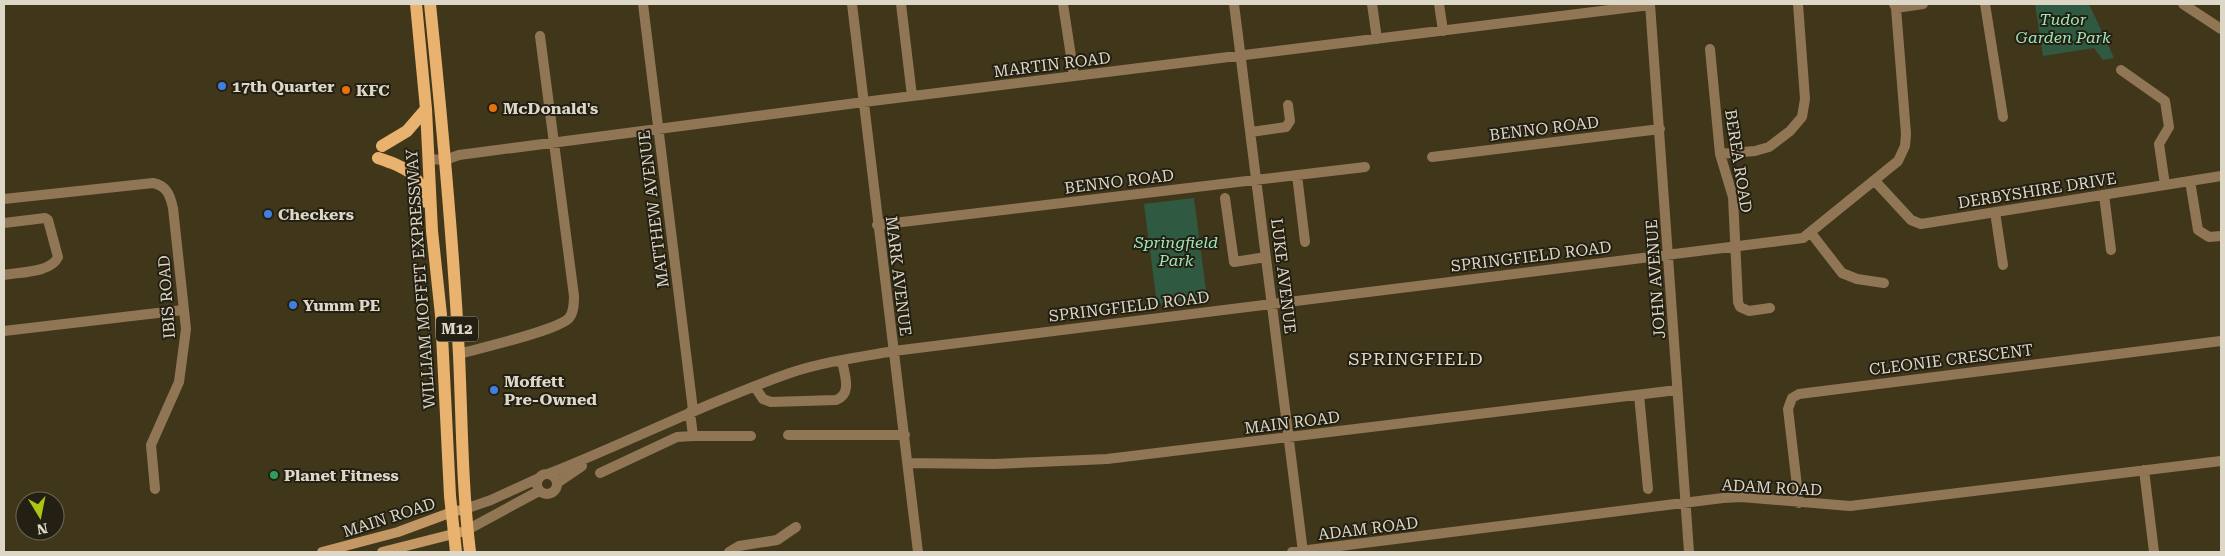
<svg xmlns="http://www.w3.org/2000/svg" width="2225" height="556" viewBox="0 0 2225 556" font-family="'Roboto Serif',serif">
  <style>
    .green { fill: #2f5a41 }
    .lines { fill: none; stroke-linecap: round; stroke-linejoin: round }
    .minor { stroke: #917656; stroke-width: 10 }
    .secondary { stroke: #c39864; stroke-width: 10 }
    .primary { stroke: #e9b26e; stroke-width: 12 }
    .shop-dot { fill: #3f7fe0; stroke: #231f12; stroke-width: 2 }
    .food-dot { fill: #e8710a; stroke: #231f12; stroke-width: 2 }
    .leisure-dot { fill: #2e9e5b; stroke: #231f12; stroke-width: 2 }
    .labels { text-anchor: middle; stroke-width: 4; stroke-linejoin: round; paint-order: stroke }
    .shield { fill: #231f12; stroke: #a4a091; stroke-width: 1 }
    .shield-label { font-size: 15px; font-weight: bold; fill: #dcd7c7 }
    .park-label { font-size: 16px; font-style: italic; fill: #9de6b9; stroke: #231f12 }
    .street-label { font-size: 16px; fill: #dcd7c7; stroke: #231f12 }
    .poi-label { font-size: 16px; font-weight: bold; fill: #dcd7c7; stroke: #231f12; text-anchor: start }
    .neighbourhood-label { font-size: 18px; letter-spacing: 1px; fill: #dcd7c7; stroke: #231f12 }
  </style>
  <rect width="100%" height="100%" fill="#40371a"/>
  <path class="green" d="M 2035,4 L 2089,4 L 2114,58 L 2103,60 L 2094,48 L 2043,56 Z
    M 1194,198 L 1207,298 L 1157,304 L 1144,204 Z"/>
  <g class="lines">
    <path class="minor" d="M 643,4 L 693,410
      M 852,4 L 918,552
      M 901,4 L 912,96
      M 1063,4 L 1074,76
      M 1234,4 L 1303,552
      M 1372,4 L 1377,39
      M 1439,4 L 1443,31
      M 1650,4 L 1689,552
      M 1985,4 L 2003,117
      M 2183,4 L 2221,29
      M 1896,8 L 1923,4
      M 1710,49 L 1720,154 L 1733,197 L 1738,302 L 1740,307 L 1749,311 L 1770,308
      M 2121,70 L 2165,101 L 2169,127 L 2159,144 L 2165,185
      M 1251,132 L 1286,127 L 1290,121 L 1288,105
      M 1720,154 L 1755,151 L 1769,147 L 1790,131 L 1802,117 L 1805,99 L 1798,4
      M 1432,157 L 1660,129
      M 428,159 L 445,160 L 459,155 L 864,102 L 1650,5
      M 1297,175 L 1305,242
      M 1875,181 L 1911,220 L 1921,224 L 2221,176
      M 2190,181 L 2198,230 L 2209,237 L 2221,236
      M 2104,195 L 2111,250
      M 1225,198 L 1234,262 L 1266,257
      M 4,199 L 153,183 C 167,186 170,195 173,208 L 186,329 L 179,382 L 151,445 L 155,489
      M 1995,212 L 2003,265
      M 4,223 L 45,218 L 48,220 L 58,257 C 51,273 19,272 4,275
      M 877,225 L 1365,167
      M 1811,233 L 1842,273 L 1857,279 L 1884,283
      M 4,331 L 183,310
      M 459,354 C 479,348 557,331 569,318 C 574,312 574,303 574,296 L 540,36
      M 755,387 L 763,399 L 771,402 L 836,400 C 853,394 844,374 842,360
      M 1639,395 L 1648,489
      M 690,412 L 693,436 L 751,436
      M 788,435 L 905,435
      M 908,463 L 994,464 L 1107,459 L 1677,390
      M 2144,470 L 2154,552
      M 600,473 L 677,437 L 693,436
      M537 484a10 10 0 1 1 20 0a10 10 0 1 1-20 0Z
      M 548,474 C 629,442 707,402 790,373 C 823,362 859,357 894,351 L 1803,238 L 1898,161 L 1905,146 L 1906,134 L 1896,8 L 1894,4
      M 557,483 L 582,466
      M 1799,503 L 1788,409 L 1792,398 L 1799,394 L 2221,341
      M 465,509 L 491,500 L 539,478
      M 467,530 L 539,491
      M 729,552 L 739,546 L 777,540 L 796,527
      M 1292,552 L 1723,498 L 1741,497 L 1850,506 L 2221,461"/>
    <path class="secondary" d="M 322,552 L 398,532 L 452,512 L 465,509
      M 382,552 L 461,532"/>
    <path class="primary" d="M 416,4 L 426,109 L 432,231 L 441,315 L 450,496 L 456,552
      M 430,4 C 442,121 453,238 459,355 C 462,421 462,487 470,552
      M 382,146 L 407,131 L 426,109
      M 378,158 C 405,167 419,172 426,202"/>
  </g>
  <g class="shop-dot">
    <circle cx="222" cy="86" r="5"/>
    <circle cx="268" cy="214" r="5"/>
    <circle cx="293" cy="305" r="5"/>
    <circle cx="494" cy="390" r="5"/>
  </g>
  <g class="food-dot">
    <circle cx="346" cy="90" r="5"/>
    <circle cx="493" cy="108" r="5"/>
  </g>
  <circle class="leisure-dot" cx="274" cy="475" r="5"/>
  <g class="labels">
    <rect class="shield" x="436" y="316.5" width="42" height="25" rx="4"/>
    <g class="shield-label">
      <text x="457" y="334">M12</text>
    </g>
    <g class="park-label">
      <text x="2063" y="25">Tudor<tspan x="2063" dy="18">Garden Park</tspan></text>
      <text x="1176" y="248">Springfield<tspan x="1176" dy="18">Park</tspan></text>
    </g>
    <g class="street-label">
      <text transform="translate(1052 64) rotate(-7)" y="6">MARTIN ROAD</text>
      <text transform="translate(1544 128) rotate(-7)" y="6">BENNO ROAD</text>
      <text transform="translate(1739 161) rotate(81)" y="6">BEREA ROAD</text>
      <text transform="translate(1119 181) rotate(-7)" y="6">BENNO ROAD</text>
      <text transform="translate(2037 190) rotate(-9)" y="6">DERBYSHIRE DRIVE</text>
      <text transform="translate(653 209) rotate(-97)" y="6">MATTHEW AVENUE</text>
      <text transform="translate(1531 256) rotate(-7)" y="6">SPRINGFIELD ROAD</text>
      <text transform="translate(899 276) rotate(83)" y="6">MARK AVENUE</text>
      <text transform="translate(1284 276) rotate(83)" y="6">LUKE AVENUE</text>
      <text transform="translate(420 279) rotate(-94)" y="6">WILLIAM MOFFET EXPRESSWAY</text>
      <text transform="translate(1655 279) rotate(-94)" y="6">JOHN AVENUE</text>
      <text transform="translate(166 297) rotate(-94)" y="6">IBIS ROAD</text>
      <text transform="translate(1129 306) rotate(-7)" y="6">SPRINGFIELD ROAD</text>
      <text transform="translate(1951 359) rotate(-7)" y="6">CLEONIE CRESCENT</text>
      <text transform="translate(1292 422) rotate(-7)" y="6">MAIN ROAD</text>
      <text transform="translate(1772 487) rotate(3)" y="6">ADAM ROAD</text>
      <text transform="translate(389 517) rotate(-18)" y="6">MAIN ROAD</text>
      <text transform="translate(1368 528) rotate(-7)" y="6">ADAM ROAD</text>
    </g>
    <g class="poi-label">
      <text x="232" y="92">17th Quarter</text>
      <text x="356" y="96">KFC</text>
      <text x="503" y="114">McDonald's</text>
      <text x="278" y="220">Checkers</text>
      <text x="303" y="311">Yumm PE</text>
      <text x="504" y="387">Moffett<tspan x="504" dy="18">Pre-Owned</tspan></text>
      <text x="284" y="481">Planet Fitness</text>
    </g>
    <g class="neighbourhood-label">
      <text x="1416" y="365">SPRINGFIELD</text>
    </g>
  </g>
  <rect width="2225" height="556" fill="none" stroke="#dcd7c7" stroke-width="10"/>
  <g transform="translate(40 516) rotate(170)"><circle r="24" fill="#231f12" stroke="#6d695a"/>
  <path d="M0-4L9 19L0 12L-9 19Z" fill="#abc615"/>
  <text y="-8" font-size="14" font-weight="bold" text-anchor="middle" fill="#dcd7c7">N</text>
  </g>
</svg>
